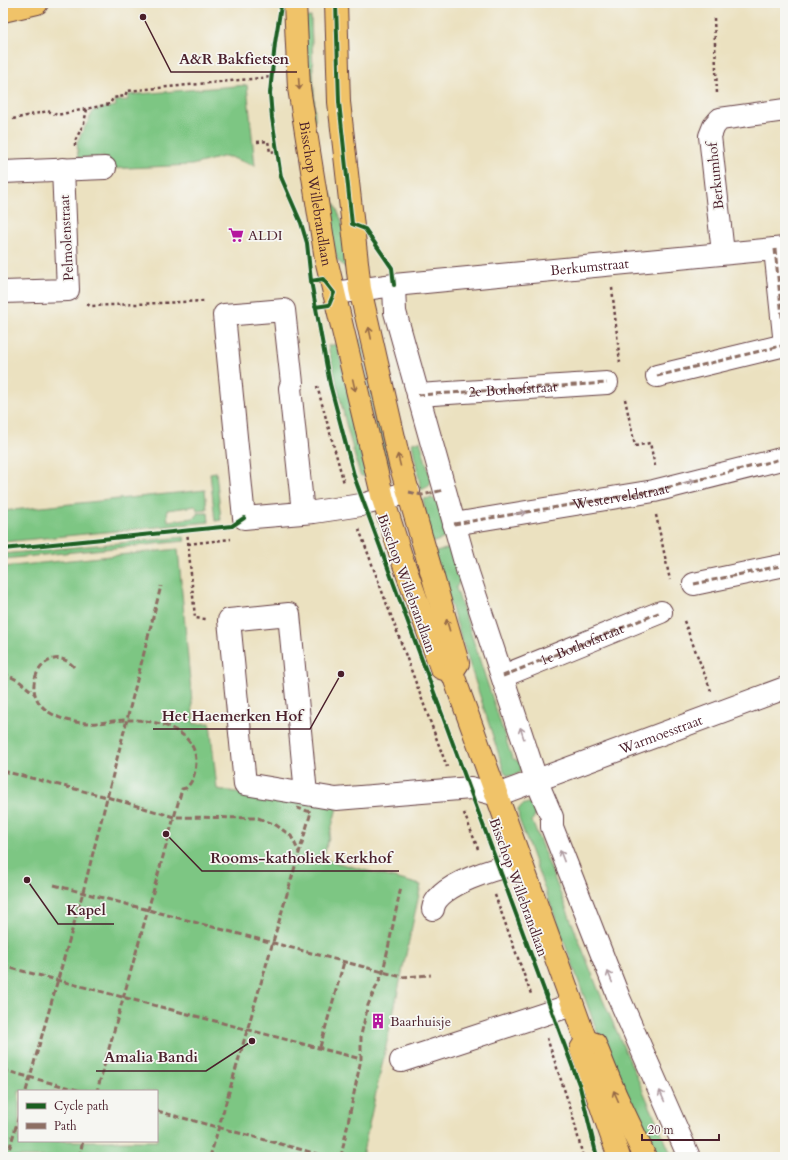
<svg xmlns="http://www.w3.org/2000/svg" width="788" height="1160" viewBox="0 0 788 1160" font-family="Cardo,serif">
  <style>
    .green { fill: #7dc683; stroke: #647257; fill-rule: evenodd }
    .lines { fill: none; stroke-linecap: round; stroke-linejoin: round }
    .minor-casing { stroke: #623c41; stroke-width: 24 }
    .major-casing { stroke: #623c41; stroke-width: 24 }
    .path { stroke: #623c41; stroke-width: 2.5; stroke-dasharray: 3 3; stroke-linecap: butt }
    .minor { stroke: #fff; stroke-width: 22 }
    .major { stroke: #f0c369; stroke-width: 22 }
    .quiet { stroke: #8d6e63; stroke-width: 3; stroke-dasharray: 6 3; stroke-linecap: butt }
    .cycleway-casing { stroke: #f6f6f2; stroke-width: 6 }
    .cycleway { stroke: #1b5e20; stroke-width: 4 }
    .oneway { stroke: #956947 }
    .oneway2 { stroke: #ae9aa0 }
    .labels { text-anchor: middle; stroke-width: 3.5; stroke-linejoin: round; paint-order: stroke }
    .street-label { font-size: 14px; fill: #4a1f2b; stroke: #f6f6f2 }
    .poi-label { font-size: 14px; fill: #4a1f2b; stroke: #f6f6f2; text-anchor: start }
    .leader { fill: none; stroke: #4a1f2b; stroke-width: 1.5 }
    .callout-dot { fill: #4a1f2b; stroke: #f6f6f2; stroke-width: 1.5 }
    .callout-label { font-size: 15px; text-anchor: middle; font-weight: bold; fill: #4a1f2b; stroke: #f6f6f2; stroke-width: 3.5; stroke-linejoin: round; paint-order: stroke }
  </style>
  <rect width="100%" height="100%" fill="#f6f6f2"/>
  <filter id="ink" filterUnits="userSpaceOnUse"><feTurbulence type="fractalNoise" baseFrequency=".025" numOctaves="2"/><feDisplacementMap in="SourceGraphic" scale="8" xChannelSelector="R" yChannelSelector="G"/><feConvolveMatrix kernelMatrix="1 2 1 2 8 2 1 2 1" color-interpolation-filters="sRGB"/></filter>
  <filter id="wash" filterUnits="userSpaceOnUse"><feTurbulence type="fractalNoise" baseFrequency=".012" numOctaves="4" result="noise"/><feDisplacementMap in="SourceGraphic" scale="16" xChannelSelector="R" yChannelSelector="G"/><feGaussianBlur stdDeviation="0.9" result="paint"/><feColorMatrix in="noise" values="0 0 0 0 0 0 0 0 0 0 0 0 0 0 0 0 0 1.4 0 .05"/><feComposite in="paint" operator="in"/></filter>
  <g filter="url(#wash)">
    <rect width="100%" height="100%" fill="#ebe1c0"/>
    <path class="green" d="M 311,17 L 315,121 L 310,122 L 302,18 Z
      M 247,85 L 255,166 L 230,157 L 222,157 L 192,165 L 106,169 L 104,157 L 78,158 L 77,142 L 94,110 L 116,106 L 115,101 L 128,100 L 128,95 Z
      M 327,185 L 342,222 L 347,269 L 337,260 L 320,186 Z
      M 362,339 L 390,464 L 390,468 L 387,471 L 352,341 Z
      M 337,344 L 366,475 L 365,477 L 360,475 L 346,424 L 328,346 Z
      M 420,441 L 431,480 L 429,486 L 421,490 L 412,443 Z
      M 216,472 L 221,520 L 215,521 L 210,473 Z
      M 205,490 L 207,509 L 197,510 L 196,506 L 167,510 L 168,521 L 193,518 L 197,516 L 197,513 L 208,513 L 209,522 L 3,542 L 3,511 Z
      M 432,498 L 437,502 L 448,537 L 431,543 L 423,499 Z
      M 184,537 L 185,541 L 3,559 L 3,554 Z
      M 451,547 L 461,578 L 456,588 L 512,758 L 521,763 L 521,772 L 513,776 L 507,775 L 504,771 L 434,553 Z
      M 178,549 L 194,724 L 210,723 L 217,789 L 337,808 L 323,859 L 421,885 L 362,1157 L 3,1157 L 3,567 ZM 19,1091 L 157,1091 L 157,1141 L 19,1141 Z
      M 528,803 C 533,803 536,805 538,809 L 532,821 L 598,989 L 671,1154 L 680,1150 L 682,1157 L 654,1157 L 611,1067 L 595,1026 L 519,819 L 518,810 L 522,805 Z"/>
  </g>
  <g filter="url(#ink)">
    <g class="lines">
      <defs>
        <g id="minor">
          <path d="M 3,172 L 105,168"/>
          <path d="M 775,249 L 785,345"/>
          <path d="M 723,253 L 710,136 L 714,126 L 720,119 L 785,110"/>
          <path d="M 394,285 L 395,312 L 468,573 L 537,782 L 552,817 L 552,827 L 619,998 L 689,1157"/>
          <path d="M 3,292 L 68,290 L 63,169"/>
          <path id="s1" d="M 334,293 L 394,285 L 785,248"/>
          <path d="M 657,376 L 785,345"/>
          <path id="s2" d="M 418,395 L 607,383"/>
          <path d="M 303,513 L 290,388 L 292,383 L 284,310 L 224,315 L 244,518 L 314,512 L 361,505 L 409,492"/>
          <path d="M 454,524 L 654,491 L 785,458"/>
          <path d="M 694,584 L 785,565"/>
          <path d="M 503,676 L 661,612"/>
          <path id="s3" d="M 306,794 L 245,784 L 229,620 L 289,614 L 306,794 L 336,799 L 471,788 L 497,795 L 785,688"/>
          <path d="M 433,909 C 436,884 500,867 521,863"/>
          <path d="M 401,1061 L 572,1005"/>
        </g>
        <g id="major">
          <path id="s4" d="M 295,3 L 299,88 L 326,259 L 383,499 L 402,559 L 441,668 L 452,672"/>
          <path d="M 336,3 L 339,102 L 360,289 L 400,464 L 458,663 L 452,672"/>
          <path d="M 3,11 L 37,3"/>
          <path d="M 452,672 L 586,1041"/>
          <path d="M 586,1041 L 595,1044 L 616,1096 L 645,1157"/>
          <path d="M 586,1041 L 581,1049 L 619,1157"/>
        </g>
      </defs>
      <use href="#minor" class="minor-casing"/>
      <use href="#major" class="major-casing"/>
      <path class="path" d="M 714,18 L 717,94
        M 13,119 L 48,111 L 57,115 L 110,104 L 113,98 L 125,96 L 127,91 L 271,77
        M 257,142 L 268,141 L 270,152 L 277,151
        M 75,146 L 75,141 L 84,123 L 87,109
        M 612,288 L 620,363
        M 87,304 L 90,306 L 205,301
        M 317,386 L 344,483
        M 625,399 L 635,446 L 650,443 L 655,466
        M 656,515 L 670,580
        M 359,529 L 447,767
        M 187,530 L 195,618 L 206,619
        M 188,544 L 231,539
        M 684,621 L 711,691
        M 464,813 L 478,849
        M 495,895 L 531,994
        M 547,1038 L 572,1113 L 583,1157"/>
      <use href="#minor" class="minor"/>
      <use href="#major" class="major"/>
      <g class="quiet">
        <path d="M 775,249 L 785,345"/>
        <path d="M 657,376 L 785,345"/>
        <path d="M 418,395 L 607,383"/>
        <path d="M 409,492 L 422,495 L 444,490"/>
        <path id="s5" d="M 454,524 L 654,491 L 785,458"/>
        <path d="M 694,584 L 785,565"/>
        <path d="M 74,667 C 49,638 11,691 52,714 C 63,720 75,723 87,723 C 101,724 114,720 127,720 C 153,719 194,728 196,760 C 196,770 194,781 186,788 L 182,789 L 97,1091"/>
        <path d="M 3,673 L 19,681 L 35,694"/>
        <path id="s6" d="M 503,676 L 661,612"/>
        <path d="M 3,771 L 107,797 L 174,817 L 258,818 L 276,825 L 291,836 L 299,852"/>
        <path d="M 54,885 L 402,977 L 431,975"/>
        <path d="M 3,966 L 361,1059"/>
        <path d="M 320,1047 L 344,962"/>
        <path d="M 3,1070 L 81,1091"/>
        <path d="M 26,1091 L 83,892 L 161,586"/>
        <path d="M 157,1111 L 329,1157"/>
        <path d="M 7,1157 L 19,1116"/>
        <path d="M 79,1157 L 83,1141"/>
        <path d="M 210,1157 L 311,812 L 297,808"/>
        <path d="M 341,1157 L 361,1059 L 361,1035 L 368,1005 L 383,972 L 401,887"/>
      </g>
      <defs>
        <path id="cycleway" d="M 284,3 L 281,6 L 275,43 L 270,93 L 272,118 L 281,177 L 301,223 L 307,243 L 311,281 L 330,384 L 355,479 L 580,1087 L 597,1157
          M 336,3 L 339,102 L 352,224 L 365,229 L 392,268 L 394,285
          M 311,281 L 323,279 L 334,293 L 329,305 L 315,307
          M 3,549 L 232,526 L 244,518"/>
      </defs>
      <use href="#cycleway" class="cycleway-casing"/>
      <use href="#cycleway" class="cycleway"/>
    </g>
    <defs><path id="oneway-shaft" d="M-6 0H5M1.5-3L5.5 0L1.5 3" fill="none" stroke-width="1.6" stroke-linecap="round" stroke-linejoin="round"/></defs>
    <g class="oneway">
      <use href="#oneway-shaft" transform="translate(299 84) rotate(86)"/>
      <use href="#oneway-shaft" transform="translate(370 333) rotate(-102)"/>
      <use href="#oneway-shaft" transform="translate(354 385) rotate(77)"/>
      <use href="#oneway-shaft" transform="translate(399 460) rotate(-104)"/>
      <use href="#oneway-shaft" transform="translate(448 625) rotate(-106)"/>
      <use href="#oneway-shaft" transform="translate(616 1096) rotate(-114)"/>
    </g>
    <g class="oneway2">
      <use href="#oneway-shaft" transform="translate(689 482) rotate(-14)"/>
      <use href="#oneway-shaft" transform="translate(520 513) rotate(-9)"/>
      <use href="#oneway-shaft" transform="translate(522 733) rotate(-108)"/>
      <use href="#oneway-shaft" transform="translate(562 856) rotate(-111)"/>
      <use href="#oneway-shaft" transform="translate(610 977) rotate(-112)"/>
      <use href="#oneway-shaft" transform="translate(662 1096) rotate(-114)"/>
    </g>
  </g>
  <defs>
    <symbol id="supermarket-bare" viewBox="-9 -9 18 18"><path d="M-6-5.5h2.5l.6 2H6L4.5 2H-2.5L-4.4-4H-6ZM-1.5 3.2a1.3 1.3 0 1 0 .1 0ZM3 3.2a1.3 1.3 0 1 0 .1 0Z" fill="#b5179e" stroke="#f6f6f2" stroke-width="2.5" paint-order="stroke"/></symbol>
    <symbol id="building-bare" viewBox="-9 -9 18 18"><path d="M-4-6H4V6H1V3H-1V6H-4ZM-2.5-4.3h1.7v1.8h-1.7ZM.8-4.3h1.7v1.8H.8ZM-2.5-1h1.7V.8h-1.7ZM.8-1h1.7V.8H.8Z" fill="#b5179e" stroke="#f6f6f2" stroke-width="2.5" paint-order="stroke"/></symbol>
  </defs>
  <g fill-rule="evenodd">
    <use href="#supermarket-bare" x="225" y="224" width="22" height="22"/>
    <use href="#building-bare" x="367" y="1010" width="22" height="22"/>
  </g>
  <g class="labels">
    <g class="street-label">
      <text transform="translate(715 176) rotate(-96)" y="5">Berkumhof</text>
      <text dy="5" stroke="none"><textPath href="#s4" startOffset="192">Bisschop Willebrandlaan</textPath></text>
      <text transform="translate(66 238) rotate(-93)" y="5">Pelmolenstraat</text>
      <text dy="5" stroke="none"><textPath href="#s1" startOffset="257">Berkumstraat</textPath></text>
      <text dy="5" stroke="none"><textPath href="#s2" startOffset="95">2e Bothofstraat</textPath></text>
      <text dy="5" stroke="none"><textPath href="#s5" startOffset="169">Westerveldstraat</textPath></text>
      <text transform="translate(407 583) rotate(70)" y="5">Bisschop Willebrandlaan</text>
      <text dy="5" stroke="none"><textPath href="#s6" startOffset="85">1e Bothofstraat</textPath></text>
      <text dy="5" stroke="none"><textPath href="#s3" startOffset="835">Warmoesstraat</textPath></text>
      <text transform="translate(519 887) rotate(70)" y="5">Bisschop Willebrandlaan</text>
    </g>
    <g class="poi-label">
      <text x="248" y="240">ALDI</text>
      <text x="390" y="1026">Baarhuisje</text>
    </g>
  </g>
  <path class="leader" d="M143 17L171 72H297M341 674L310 729H153M166 834L202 871H399M27 880L58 924H114M252 1041L206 1071H96"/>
  <g class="callout-dot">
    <circle cx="143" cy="17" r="4"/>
    <circle cx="341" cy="674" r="4"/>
    <circle cx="166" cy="834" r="4"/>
    <circle cx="27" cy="880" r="4"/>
    <circle cx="252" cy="1041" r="4"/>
  </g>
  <g class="callout-label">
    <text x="234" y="64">A&amp;R Bakfietsen</text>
    <text x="232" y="721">Het Haemerken Hof</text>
    <text x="301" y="863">Rooms-katholiek Kerkhof</text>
    <text x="86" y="915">Kapel</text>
    <text x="151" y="1062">Amalia Bandi</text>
  </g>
  <rect width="788" height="1160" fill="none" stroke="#f6f6f2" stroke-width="16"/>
  <rect x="18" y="1090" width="140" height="52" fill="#f6f6f2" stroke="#b1a0a2"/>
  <rect x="26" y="1103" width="20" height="6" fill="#1b5e20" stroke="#b1a0a2"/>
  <text x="54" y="1110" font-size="12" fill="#4a1f2b">Cycle path</text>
  <rect x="26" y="1123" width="20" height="6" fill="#8d6e63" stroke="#b1a0a2"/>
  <text x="54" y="1130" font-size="12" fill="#4a1f2b">Path</text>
  <path d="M642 1134v6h77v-6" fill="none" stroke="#4a1f2b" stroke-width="2"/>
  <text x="648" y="1134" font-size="12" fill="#4a1f2b" stroke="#f6f6f2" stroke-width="3" paint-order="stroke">20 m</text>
</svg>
